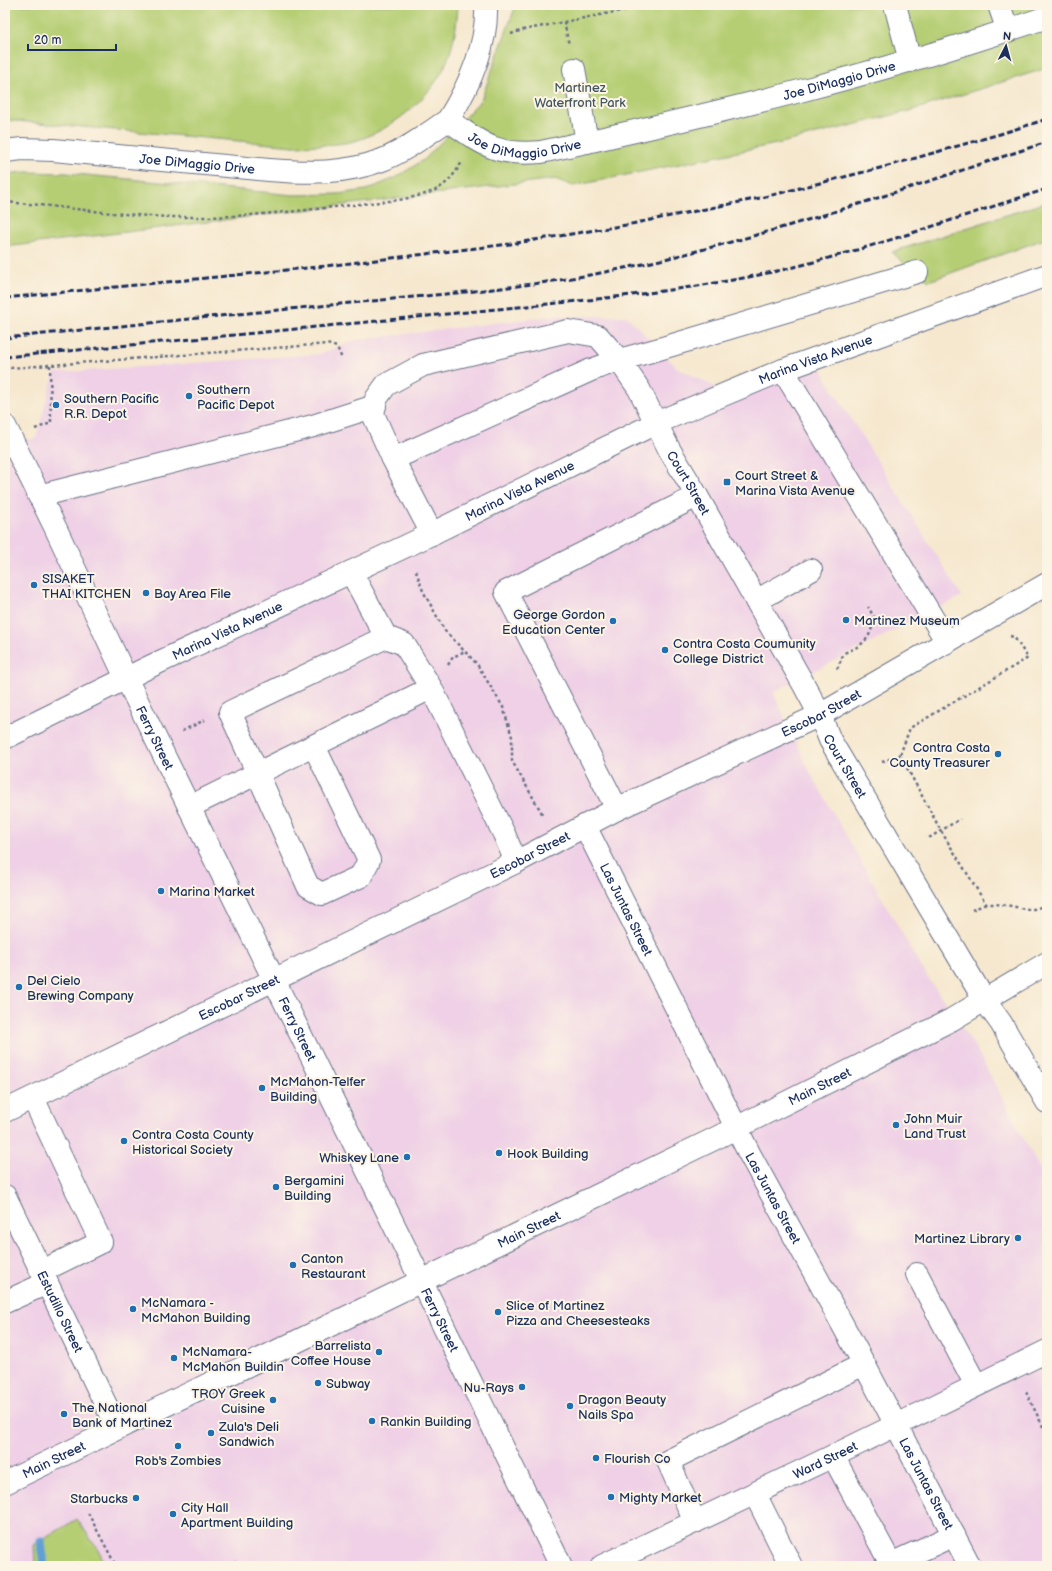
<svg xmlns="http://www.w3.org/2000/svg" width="1052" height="1571" viewBox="0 0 1052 1571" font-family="'Balsamiq Sans',sans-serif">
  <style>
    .built { fill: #efd0e6 }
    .green { fill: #b5ce73; stroke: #687e68 }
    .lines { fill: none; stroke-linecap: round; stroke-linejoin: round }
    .stream { stroke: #62a0d4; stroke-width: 9 }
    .minor-casing { stroke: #687086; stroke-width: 24 }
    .major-casing { stroke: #687086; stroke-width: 24 }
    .path { stroke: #687086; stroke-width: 2.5; stroke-dasharray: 3 3; stroke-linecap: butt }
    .minor { stroke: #fff; stroke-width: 22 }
    .major { stroke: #fff; stroke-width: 22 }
    .rail { stroke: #1b2f5e; stroke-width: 3; stroke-dasharray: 6 3; stroke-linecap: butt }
    .poi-dot { fill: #1f6fb2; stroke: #fcf5e5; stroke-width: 1.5 }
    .labels { text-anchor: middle; stroke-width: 4; stroke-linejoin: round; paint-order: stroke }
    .street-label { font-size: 13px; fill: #1b2f5e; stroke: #fcf5e5 }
    .park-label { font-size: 13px; fill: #425763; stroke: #fcf5e5 }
    .poi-label { font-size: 13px; fill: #1b2f5e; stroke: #fcf5e5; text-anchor: start }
  </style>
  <rect width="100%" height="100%" fill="#fcf5e5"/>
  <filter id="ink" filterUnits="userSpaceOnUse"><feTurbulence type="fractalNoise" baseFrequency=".025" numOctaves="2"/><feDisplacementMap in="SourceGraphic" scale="8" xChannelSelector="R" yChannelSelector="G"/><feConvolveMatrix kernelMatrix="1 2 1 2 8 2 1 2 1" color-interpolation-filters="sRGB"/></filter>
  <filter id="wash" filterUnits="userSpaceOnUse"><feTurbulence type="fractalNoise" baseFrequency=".012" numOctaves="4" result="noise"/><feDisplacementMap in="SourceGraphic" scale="16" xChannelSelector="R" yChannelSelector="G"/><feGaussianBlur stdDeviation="0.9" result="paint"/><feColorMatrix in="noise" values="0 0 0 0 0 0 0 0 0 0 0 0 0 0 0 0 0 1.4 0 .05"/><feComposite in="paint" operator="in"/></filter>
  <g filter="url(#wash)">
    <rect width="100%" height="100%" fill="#f6e8cf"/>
    <path class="built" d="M 551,316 L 627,316 L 676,367 L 734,397 L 819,358 L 822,369 L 828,382 L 962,596 L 773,692 L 810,772 L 923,970 L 975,1047 L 1047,1182 L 1047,1566 L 105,1566 L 100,1553 L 41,1541 L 34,1545 L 35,1566 L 5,1566 L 5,443 L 36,438 L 54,373 L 319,354 L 356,340 Z"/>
    <path class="green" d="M 5,5 L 458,5 C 457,27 453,50 443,70 C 426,101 392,129 358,140 C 337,146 316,145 294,146 L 5,120 Z
      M 516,5 L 1047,5 L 1047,68 L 913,110 L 781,143 L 573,186 L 555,179 L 5,247 L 5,174 L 25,172 L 66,173 L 293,195 L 338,194 L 366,190 L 395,178 L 425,159 L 481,100 Z
      M 1047,202 L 1047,238 L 929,281 L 906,265 L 892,252 Z
      M 77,1519 L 100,1553 L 105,1566 L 35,1566 L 34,1545 Z"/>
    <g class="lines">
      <path class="stream" d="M 41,1541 L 44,1566"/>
    </g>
  </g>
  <g filter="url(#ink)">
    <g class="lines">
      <defs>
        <g id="minor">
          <path d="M 895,5 L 910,61"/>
          <path d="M 999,5 L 1008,31"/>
          <path d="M 574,69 L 587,142"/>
          <path d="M 448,120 C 469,86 488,46 486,5"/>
          <path id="s1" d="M 5,151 L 22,149 L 53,150 L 269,170 C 308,173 345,174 382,160 C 405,151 427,134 448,120 C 484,145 496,156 541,152 C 711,115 882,74 1047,17"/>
          <path d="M 783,370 L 947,642"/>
          <path id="s2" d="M 5,426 L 55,527 L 126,678 L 561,1566"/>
          <path d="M 393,459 L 373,414 L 376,399 L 386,385 L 423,365 L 568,331 L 598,336 L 619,360 L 659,349 L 917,272"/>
          <path d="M 39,496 L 313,426 L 375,406"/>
          <path d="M 432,534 L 393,459 L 591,370 L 619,360 L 639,389 L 656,423"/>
          <path d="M 351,572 L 386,637 L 404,644 L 431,688 L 504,834 L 516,862"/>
          <path d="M 756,601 L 811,570"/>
          <path d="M 314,746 L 369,860 L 361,876 L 322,894 L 308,886 L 230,712 L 386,637"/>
          <path d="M 189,807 L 431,688"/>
          <path d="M 617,809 L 506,592 L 697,496"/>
          <path id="s3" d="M 585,826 L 749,1153 L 864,1364 L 970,1566"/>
          <path d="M 33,1098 L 101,1242 L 42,1271"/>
          <path id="s4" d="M 5,1196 L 117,1428"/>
          <path d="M 917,1274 L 976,1385"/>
          <path d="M 5,1302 L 47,1283"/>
          <path d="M 833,1456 L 892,1566"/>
          <path id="s5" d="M 5,1483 L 714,1139 L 951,1020 L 1047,963"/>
          <path d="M 755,1494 L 791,1566"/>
          <path d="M 695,1522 L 668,1461 L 864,1364"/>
          <path d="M 891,1564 L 954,1535"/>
          <path id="s6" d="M 602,1566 L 833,1456 L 1047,1351"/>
        </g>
        <g id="major">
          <path id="s7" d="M 656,423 L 669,449 L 693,489 L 804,685 L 820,715 L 830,740 L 985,1001 L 1001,1023 L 1047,1102"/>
          <path id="s8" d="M 5,738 L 149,667 L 421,539 L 656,423 L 783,370 L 1047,275"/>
          <path id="s9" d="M 5,1111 L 516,862 L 617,809 L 820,715 L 1047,584"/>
        </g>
      </defs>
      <use href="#minor" class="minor-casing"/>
      <use href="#major" class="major-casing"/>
      <path class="path" d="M 564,22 L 569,45
        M 511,34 L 523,30 L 651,5
        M 5,202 C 64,206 123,217 183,217 C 255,218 328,207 399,200 C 432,193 444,192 462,162
        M 5,365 L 11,368 L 327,344 L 337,347 L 342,359
        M 35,429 L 51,423 L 50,365
        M 416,571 L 423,591 L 445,631 L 477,664 L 503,707 L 512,737 L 512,761 L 543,815
        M 1010,636 L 1014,637 L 1028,658 L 910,728 L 900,755 L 941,831 L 986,904 C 992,904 998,904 1005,905 C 1020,907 1034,914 1047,903
        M 448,665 L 453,657 L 465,651
        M 837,669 L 844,653 C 864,645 871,639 874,617 L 868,607
        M 182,731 L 205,720
        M 882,762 L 900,755
        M 929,838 L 960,819
        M 972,910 L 986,904
        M 1026,1392 L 1047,1435
        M 88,1513 L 116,1566
        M 228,1566 L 237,1561 L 239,1566"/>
      <use href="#minor" class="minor"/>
      <use href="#major" class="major"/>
      <path class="rail" d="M 5,298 L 317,267 L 510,244 L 626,225 L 760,198 L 884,167 L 1000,134 L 1047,119
        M 5,338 C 120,326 236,314 351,303 C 432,295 515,289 595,274 C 750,244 898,191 1047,142
        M 5,357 C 162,342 319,327 477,311 C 577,301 679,293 777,271 C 869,250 958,217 1047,189"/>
    </g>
  </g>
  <g class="poi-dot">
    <circle cx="189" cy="396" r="4"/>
    <circle cx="56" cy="405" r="4"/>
    <rect x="723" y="478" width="8" height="8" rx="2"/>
    <circle cx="34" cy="585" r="4"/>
    <circle cx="146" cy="593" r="4"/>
    <circle cx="846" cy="620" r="4"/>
    <circle cx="613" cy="621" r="4"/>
    <circle cx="665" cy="650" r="4"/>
    <circle cx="998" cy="754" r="4"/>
    <circle cx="161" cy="891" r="4"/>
    <circle cx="19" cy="987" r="4"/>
    <circle cx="262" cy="1088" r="4"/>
    <circle cx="896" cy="1125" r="4"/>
    <circle cx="124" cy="1141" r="4"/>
    <circle cx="499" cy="1153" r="4"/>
    <circle cx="407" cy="1157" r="4"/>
    <circle cx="276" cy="1187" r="4"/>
    <circle cx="1018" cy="1238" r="4"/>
    <circle cx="293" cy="1265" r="4"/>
    <circle cx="133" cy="1309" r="4"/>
    <circle cx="498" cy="1312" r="4"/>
    <circle cx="379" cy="1352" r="4"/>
    <circle cx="174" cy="1358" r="4"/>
    <circle cx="318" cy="1383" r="4"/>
    <circle cx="522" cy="1387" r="4"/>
    <circle cx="273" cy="1400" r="4"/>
    <circle cx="570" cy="1406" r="4"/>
    <circle cx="64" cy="1414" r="4"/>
    <circle cx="372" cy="1421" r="4"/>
    <circle cx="211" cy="1433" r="4"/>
    <circle cx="178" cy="1446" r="4"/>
    <circle cx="596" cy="1458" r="4"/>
    <circle cx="611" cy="1497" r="4"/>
    <circle cx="136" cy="1498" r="4"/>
    <circle cx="173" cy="1514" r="4"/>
  </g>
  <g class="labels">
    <g class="street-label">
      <text dy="5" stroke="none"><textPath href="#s1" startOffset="865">Joe DiMaggio Drive</textPath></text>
      <text dy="5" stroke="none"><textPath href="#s1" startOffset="541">Joe DiMaggio Drive</textPath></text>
      <text dy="5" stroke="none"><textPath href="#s1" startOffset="193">Joe DiMaggio Drive</textPath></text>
      <text dy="5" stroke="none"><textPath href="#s8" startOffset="895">Marina Vista Avenue</textPath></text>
      <text dy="5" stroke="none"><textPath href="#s7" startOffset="68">Court Street</textPath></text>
      <text dy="5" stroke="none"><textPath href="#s8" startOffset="571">Marina Vista Avenue</textPath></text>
      <text dy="5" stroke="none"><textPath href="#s8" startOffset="247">Marina Vista Avenue</textPath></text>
      <text dy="5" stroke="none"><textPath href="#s9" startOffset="908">Escobar Street</textPath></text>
      <text dy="5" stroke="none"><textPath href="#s2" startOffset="346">Ferry Street</textPath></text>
      <text dy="5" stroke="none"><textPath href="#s7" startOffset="392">Court Street</textPath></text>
      <text dy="5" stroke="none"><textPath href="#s9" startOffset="584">Escobar Street</textPath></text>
      <text dy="5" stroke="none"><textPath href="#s3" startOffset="93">Las Juntas Street</textPath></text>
      <text dy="5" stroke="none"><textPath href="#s9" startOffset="260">Escobar Street</textPath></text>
      <text dy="5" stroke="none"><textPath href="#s2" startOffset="670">Ferry Street</textPath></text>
      <text dy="5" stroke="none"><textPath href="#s5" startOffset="906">Main Street</textPath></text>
      <text dy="5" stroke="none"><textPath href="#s3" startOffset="417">Las Juntas Street</textPath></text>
      <text dy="5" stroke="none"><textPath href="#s5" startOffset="582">Main Street</textPath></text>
      <text dy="5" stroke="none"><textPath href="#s4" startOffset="128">Estudillo Street</textPath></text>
      <text dy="5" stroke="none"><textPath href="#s2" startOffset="994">Ferry Street</textPath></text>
      <text dy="5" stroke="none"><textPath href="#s5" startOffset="54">Main Street</textPath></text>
      <text dy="5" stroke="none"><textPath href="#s6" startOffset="247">Ward Street</textPath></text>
      <text dy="5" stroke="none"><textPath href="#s3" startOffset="741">Las Juntas Street</textPath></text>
    </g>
    <g class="park-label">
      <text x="580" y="92">Martinez<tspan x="580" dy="15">Waterfront Park</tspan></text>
    </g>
    <g class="poi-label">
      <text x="197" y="394">Southern<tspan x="197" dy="15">Pacific Depot</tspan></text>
      <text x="64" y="403">Southern Pacific<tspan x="64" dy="15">R.R. Depot</tspan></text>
      <text x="735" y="480">Court Street &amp;<tspan x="735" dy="15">Marina Vista Avenue</tspan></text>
      <text x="42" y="583">SISAKET<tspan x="42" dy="15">THAI KITCHEN</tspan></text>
      <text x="154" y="598">Bay Area File</text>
      <text x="605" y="619" text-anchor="end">George Gordon<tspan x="605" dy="15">Education Center</tspan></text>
      <text x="854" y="625">Martinez Museum</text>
      <text x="673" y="648">Contra Costa Coumunity<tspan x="673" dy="15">College District</tspan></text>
      <text x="990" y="752" text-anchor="end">Contra Costa<tspan x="990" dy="15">County Treasurer</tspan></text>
      <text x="169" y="896">Marina Market</text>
      <text x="27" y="985">Del Cielo<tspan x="27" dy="15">Brewing Company</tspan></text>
      <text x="270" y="1086">McMahon-Telfer<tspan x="270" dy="15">Building</tspan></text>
      <text x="904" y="1123">John Muir<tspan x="904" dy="15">Land Trust</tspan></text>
      <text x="132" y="1139">Contra Costa County<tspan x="132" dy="15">Historical Society</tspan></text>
      <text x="507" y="1158">Hook Building</text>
      <text x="399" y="1162" text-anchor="end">Whiskey Lane</text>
      <text x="284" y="1185">Bergamini<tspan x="284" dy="15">Building</tspan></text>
      <text x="1010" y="1243" text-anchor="end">Martinez Library</text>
      <text x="301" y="1263">Canton<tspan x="301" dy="15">Restaurant</tspan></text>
      <text x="141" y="1307">McNamara -<tspan x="141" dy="15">McMahon Building</tspan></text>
      <text x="506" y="1310">Slice of Martinez<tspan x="506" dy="15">Pizza and Cheesesteaks</tspan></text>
      <text x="371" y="1350" text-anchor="end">Barrelista<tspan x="371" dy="15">Coffee House</tspan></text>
      <text x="182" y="1356">McNamara-<tspan x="182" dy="15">McMahon Buildin</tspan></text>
      <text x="326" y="1388">Subway</text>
      <text x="514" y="1392" text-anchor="end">Nu-Rays</text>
      <text x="265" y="1398" text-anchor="end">TROY Greek<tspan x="265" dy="15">Cuisine</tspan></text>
      <text x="578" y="1404">Dragon Beauty<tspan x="578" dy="15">Nails Spa</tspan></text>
      <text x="72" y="1412">The National<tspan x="72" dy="15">Bank of Martinez</tspan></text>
      <text x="380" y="1426">Rankin Building</text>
      <text x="219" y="1431">Zula's Deli<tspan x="219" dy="15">Sandwich</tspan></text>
      <text x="604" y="1463">Flourish Co</text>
      <text x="178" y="1465" text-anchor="middle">Rob's Zombies</text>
      <text x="619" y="1502">Mighty Market</text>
      <text x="128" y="1503" text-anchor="end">Starbucks</text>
      <text x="181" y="1512">City Hall<tspan x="181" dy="15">Apartment Building</tspan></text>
    </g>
  </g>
  <rect width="1052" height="1571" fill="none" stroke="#fcf5e5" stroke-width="20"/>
  <g transform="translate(1006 46) rotate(6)" stroke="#fcf5e5" stroke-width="3" paint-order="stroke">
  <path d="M0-3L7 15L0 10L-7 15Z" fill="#1b2f5e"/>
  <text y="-6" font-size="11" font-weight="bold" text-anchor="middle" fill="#1b2f5e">N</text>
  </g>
  <path d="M28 44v6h88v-6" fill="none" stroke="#1b2f5e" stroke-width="2"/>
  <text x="34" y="44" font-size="12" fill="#1b2f5e" stroke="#fcf5e5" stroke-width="3" paint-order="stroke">20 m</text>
</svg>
